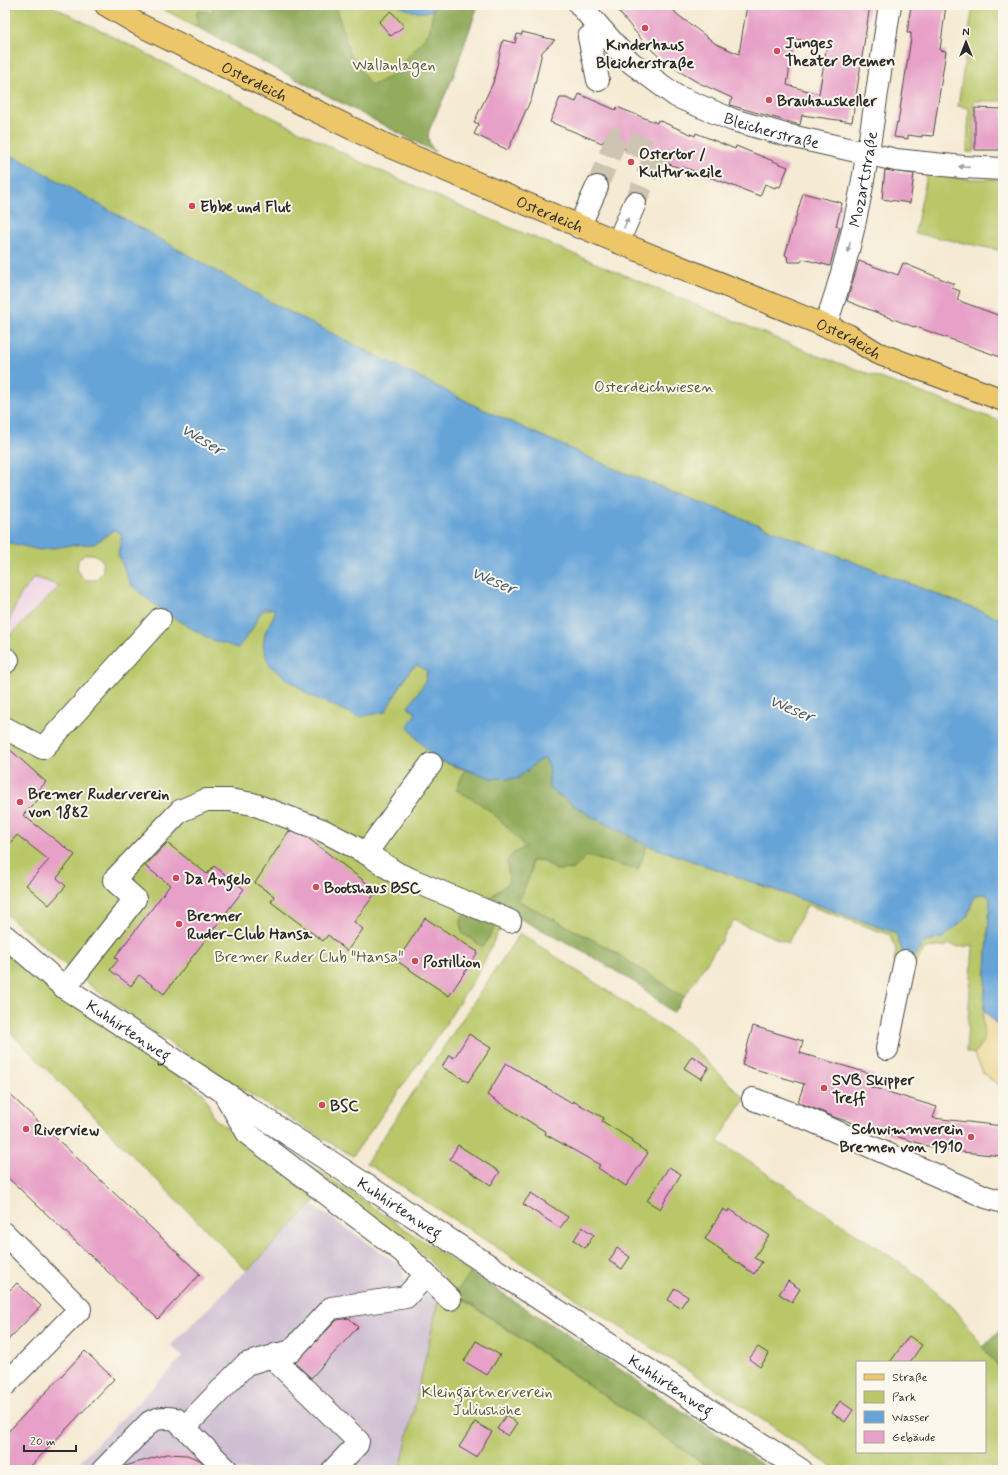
<svg xmlns="http://www.w3.org/2000/svg" width="1008" height="1475" viewBox="0 0 1008 1475" font-family="Mynerve,sans-serif">
  <style>
    .built { fill: #efd0e6 }
    .industrial { fill: #cdbed2 }
    .green { fill: #b9c769; stroke: #72794a; fill-rule: evenodd }
    .forest { fill: #92ac5d; stroke: #5e6c44 }
    .sand { fill: #eeda9e; stroke: #8c8264 }
    .water { fill: #66a4d8; stroke: #486882 }
    .building { fill: #e7a0c7; fill-rule: evenodd }
    .lines { fill: none; stroke-linecap: round; stroke-linejoin: round }
    .minor-tunnel { stroke: #cdc4b1; stroke-width: 22; stroke-dasharray: 22 11; stroke-linecap: butt }
    .minor-casing { stroke: #494844; stroke-width: 24 }
    .major-casing { stroke: #494844; stroke-width: 24 }
    .minor { stroke: #fff; stroke-width: 22 }
    .major { stroke: #ecc669; stroke-width: 22 }
    .oneway { fill: #a0a0a0 }
    .poi-dot { fill: #d1495b; stroke: #fbf7ec; stroke-width: 1.5 }
    .labels { text-anchor: middle; stroke-width: 4; stroke-linejoin: round; paint-order: stroke }
    .poi-label { font-size: 16px; font-weight: bold; fill: #2b2b2b; stroke: #fbf7ec; text-anchor: start }
    .park-label { font-size: 16px; fill: #565a3e; stroke: #fbf7ec }
    .street-label { font-size: 16px; fill: #2b2b2b; stroke: #fbf7ec }
    .water-label { font-size: 17px; font-style: italic; fill: #435b70; stroke: #fbf7ec }
  </style>
  <rect width="100%" height="100%" fill="#fbf7ec"/>
  <filter id="ink" filterUnits="userSpaceOnUse"><feTurbulence type="fractalNoise" baseFrequency=".025" numOctaves="2"/><feDisplacementMap in="SourceGraphic" scale="8" xChannelSelector="R" yChannelSelector="G"/><feConvolveMatrix kernelMatrix="1 2 1 2 8 2 1 2 1" color-interpolation-filters="sRGB"/></filter>
  <filter id="wash" filterUnits="userSpaceOnUse"><feTurbulence type="fractalNoise" baseFrequency=".012" numOctaves="4" result="noise"/><feDisplacementMap in="SourceGraphic" scale="16" xChannelSelector="R" yChannelSelector="G"/><feGaussianBlur stdDeviation="0.9" result="paint"/><feColorMatrix in="noise" values="0 0 0 0 0 0 0 0 0 0 0 0 0 0 0 0 0 1.4 0 .05"/><feComposite in="paint" operator="in"/></filter>
  <g filter="url(#wash)">
    <rect width="100%" height="100%" fill="#f5ead3"/>
    <path class="built" d="M 5,565 L 60,586 L 5,640 Z"/>
    <path class="industrial" d="M 312,1205 L 401,1266 L 405,1281 L 422,1295 L 433,1295 L 439,1298 L 400,1470 L 71,1470 L 183,1357 L 171,1345 Z"/>
    <path class="green" d="M 5,5 L 50,5 L 359,161 L 468,210 L 819,356 L 1003,422 L 1003,620 L 615,469 L 478,407 L 274,304 L 23,161 L 5,153 Z
      M 155,5 L 478,5 L 453,77 L 429,130 C 427,139 429,145 435,152 Z
      M 973,5 L 978,5 L 979,8 L 1003,8 L 1003,101 L 974,101 L 974,152 L 967,152 L 969,108 L 958,106 Z
      M 927,174 L 966,179 L 1003,179 L 1003,251 L 915,233 Z
      M 114,530 L 122,534 L 118,554 L 131,585 L 155,605 L 212,640 L 251,631 C 258,618 259,608 275,609 L 274,615 L 265,633 L 385,712 L 410,670 L 417,665 L 427,671 L 425,682 L 408,707 L 416,713 L 437,760 L 465,770 L 457,788 C 488,807 503,820 525,847 L 513,854 L 509,882 L 491,897 L 510,907 L 482,966 L 442,1030 L 353,1156 C 280,1113 208,1070 139,1022 C 93,990 47,950 5,913 L 5,640 L 60,586 L 34,577 L 20,596 L 8,623 L 5,624 L 5,542 L 72,545 L 94,544 ZM 85,554 L 94,554 L 102,560 L 103,571 L 96,580 L 84,580 L 77,569 L 78,560 Z
      M 647,845 L 896,933 L 902,951 L 914,954 L 924,942 L 933,941 L 967,917 L 975,895 L 985,894 L 990,899 L 983,1019 L 984,1040 L 974,1054 L 966,1052 L 973,945 L 959,947 L 949,944 L 947,946 L 925,948 L 915,964 L 894,962 L 896,950 L 890,935 L 807,905 L 788,943 L 734,921 L 684,997 L 608,948 L 519,901 L 531,872 L 531,860 L 542,860 L 556,870 L 574,869 L 587,856 L 638,870 Z
      M 520,933 L 691,1046 L 745,1099 L 718,1141 L 909,1269 L 954,1308 L 1003,1374 L 1003,1470 L 836,1470 L 738,1403 L 366,1163 ZM 857,1362 L 985,1362 L 985,1452 L 857,1452 Z
      M 5,952 L 31,975 L 204,1094 L 214,1118 L 318,1198 L 247,1271 L 5,1027 Z
      M 275,1142 L 471,1273 L 455,1294 L 713,1470 L 400,1470 L 439,1298 L 447,1281 L 426,1257 L 272,1147 Z"/>
    <path class="forest" d="M 213,5 L 336,5 L 349,53 L 371,86 L 391,76 L 429,33 L 433,10 L 438,5 L 478,5 L 453,77 L 429,130 C 427,139 429,145 435,152 L 197,27 L 197,11 L 213,12 Z
      M 545,758 L 549,766 L 549,788 L 587,814 L 647,845 L 638,870 L 587,856 L 574,869 L 556,870 L 542,860 L 531,861 L 531,872 L 519,901 L 608,948 L 684,997 L 673,1013 L 639,985 L 581,950 L 505,911 L 483,947 L 462,933 L 461,920 L 470,906 L 483,904 L 509,882 L 507,861 L 513,854 L 525,847 C 501,819 489,807 456,790 L 465,770 L 492,778 L 517,779 L 538,761 Z
      M 471,1273 L 603,1358 L 770,1470 L 713,1470 L 455,1293 Z
      M 1003,1327 L 1003,1374 L 983,1347 Z"/>
    <path class="sand" d="M 984,1010 L 1003,1032 L 1003,1088 L 984,1074 L 974,1054 L 984,1040 L 983,1019 Z"/>
    <path class="water" d="M 397,5 L 438,5 C 425,18 412,11 397,5 Z
      M 5,153 L 23,161 L 274,304 L 478,407 L 615,469 L 1003,620 L 1003,1032 L 984,1010 L 990,899 L 985,894 L 975,895 L 967,917 L 943,938 L 924,942 L 910,962 L 902,951 L 896,933 L 647,845 L 587,814 L 549,788 L 549,766 L 545,758 L 538,761 L 517,779 L 492,778 L 437,760 L 417,739 L 408,726 L 416,713 L 408,707 L 425,682 L 427,671 L 417,665 L 410,670 L 385,712 L 359,717 L 309,695 L 269,665 L 263,646 L 265,633 L 274,615 L 275,609 L 267,608 L 261,611 L 251,631 L 238,648 L 212,640 L 182,623 L 155,605 L 131,585 L 118,554 L 122,534 L 114,530 L 94,544 L 72,545 L 40,550 L 5,542 Z"/>
    <g id="blocks">
      <path class="building" d="M 613,5 L 668,5 L 678,15 L 716,44 L 739,54 L 747,5 L 870,5 L 852,122 L 802,115 L 800,125 L 730,105 L 732,98 L 697,82 L 672,67 L 648,47 ZM 794,39 L 827,44 L 819,94 L 787,85 Z
        M 911,5 L 946,5 L 940,50 L 946,51 L 933,136 L 922,135 L 922,137 L 908,135 L 908,139 L 894,137 L 897,122 L 898,123 L 911,38 L 911,33 L 907,33 Z
        M 391,11 L 404,26 L 391,36 L 379,22 Z
        M 522,32 L 555,40 L 542,52 L 532,97 L 508,150 L 474,134 L 479,124 L 474,122 L 493,83 L 503,40 L 515,43 L 517,34 L 522,35 Z
        M 579,94 L 616,110 L 617,107 L 657,123 L 658,120 L 695,136 L 696,133 L 735,149 L 736,146 L 788,167 L 780,187 L 776,186 L 775,188 L 765,184 L 760,196 L 683,167 L 682,169 L 644,154 L 643,156 L 604,140 L 602,143 L 550,122 L 560,98 L 566,98 L 576,102 Z
        M 975,108 L 1003,109 L 1003,150 L 975,150 Z
        M 885,170 L 914,174 L 910,203 L 882,199 Z
        M 803,193 L 842,203 L 836,226 L 840,227 L 830,266 L 803,259 L 801,262 L 788,262 L 787,256 L 785,255 Z
        M 859,261 L 898,275 L 903,263 L 954,284 L 952,288 L 960,291 L 957,300 L 1003,317 L 1003,358 L 914,326 L 914,327 L 847,301 Z
        M 5,745 L 46,782 L 35,794 L 40,798 L 23,815 L 75,855 L 57,878 L 66,886 L 49,905 L 26,885 L 49,860 L 17,835 L 5,849 Z
        M 289,831 L 308,838 L 377,891 L 354,922 L 363,929 L 347,951 L 328,935 L 323,941 L 271,902 L 274,896 L 255,883 Z
        M 167,843 L 207,874 L 214,866 L 244,889 L 164,994 L 139,975 L 131,986 L 110,970 L 118,960 L 115,957 L 170,885 L 145,866 Z
        M 425,918 L 478,952 L 449,996 L 397,961 Z
        M 753,1026 L 803,1041 L 800,1053 L 875,1075 L 871,1087 L 937,1107 L 933,1118 L 1003,1126 L 1003,1156 L 941,1150 L 837,1118 L 798,1102 L 804,1084 L 742,1065 Z
        M 469,1034 L 491,1048 L 468,1082 L 442,1067 L 449,1055 L 454,1058 Z
        M 692,1056 L 709,1067 L 701,1079 L 684,1068 Z
        M 506,1063 L 572,1103 L 573,1101 L 604,1118 L 602,1121 L 632,1140 L 631,1142 L 648,1153 L 626,1186 L 598,1168 L 600,1165 L 545,1134 L 546,1132 L 487,1095 Z
        M 5,1090 L 200,1274 L 158,1319 L 5,1175 Z
        M 458,1145 L 500,1172 L 491,1185 L 450,1159 Z
        M 669,1167 L 681,1174 L 660,1209 L 647,1201 Z
        M 531,1193 L 568,1217 L 560,1228 L 523,1204 Z
        M 723,1209 L 728,1212 L 729,1209 L 769,1235 L 754,1258 L 762,1262 L 754,1274 L 722,1252 L 723,1251 L 705,1239 Z
        M 582,1227 L 594,1235 L 585,1248 L 574,1240 Z
        M 617,1248 L 630,1257 L 622,1269 L 609,1261 Z
        M 788,1281 L 800,1289 L 792,1302 L 779,1294 Z
        M 17,1283 L 41,1306 L 5,1343 L 5,1295 Z
        M 675,1288 L 688,1297 L 680,1308 L 668,1300 Z
        M 349,1318 L 358,1327 L 311,1378 L 295,1363 L 337,1320 Z
        M 909,1336 L 922,1345 L 910,1362 L 890,1362 Z
        M 476,1341 L 500,1355 L 487,1375 L 464,1361 Z
        M 758,1347 L 769,1354 L 760,1367 L 749,1359 Z
        M 85,1351 L 114,1379 L 27,1470 L 5,1470 L 5,1435 Z
        M 840,1401 L 853,1410 L 845,1422 L 832,1413 Z
        M 506,1415 L 517,1423 L 508,1436 L 497,1429 Z
        M 475,1422 L 492,1432 L 476,1457 L 459,1447 Z
        M 167,1454 L 187,1455 L 200,1460 L 209,1470 L 126,1470 L 125,1466 Z"/>
    </g>
  </g>
  <g filter="url(#ink)">
    <use href="#blocks" fill-opacity="0" stroke="#494844" stroke-width="1"/>
    <g class="lines">
      <path class="minor-tunnel" d="M 597,187 L 617,137 L 656,153 L 635,203"/>
      <defs>
        <g id="minor">
          <path id="s1" d="M 580,5 L 629,61 L 676,96 L 733,120 L 786,135 L 896,160 L 963,167 L 1003,169"/>
          <path d="M 589,37 L 598,80"/>
          <path d="M 579,227 L 597,187"/>
          <path d="M 618,242 L 635,203"/>
          <path id="s2" d="M 825,326 C 863,223 873,112 890,5"/>
          <path d="M 5,663 L 8,660"/>
          <path d="M 5,728 L 43,748 L 160,619"/>
          <path d="M 366,853 L 398,874 L 510,921"/>
          <path id="s3" d="M 5,936 L 65,988 L 801,1470"/>
          <path d="M 65,988 L 135,899 L 114,880 L 180,811 L 206,800 L 230,800 L 253,804 L 322,830 L 366,853 L 431,764"/>
          <path d="M 887,1049 L 905,961"/>
          <path d="M 225,1095 L 248,1134 L 403,1252 L 450,1299"/>
          <path d="M 753,1099 L 810,1120 L 986,1197 L 1003,1202"/>
          <path d="M 5,1234 L 80,1309 L 5,1385"/>
          <path d="M 277,1354 L 279,1364 L 358,1441 L 357,1445 L 333,1470"/>
          <path d="M 184,1428 L 246,1364 L 291,1351 L 331,1308 L 406,1297 L 426,1275"/>
          <path d="M 103,1470 L 150,1422 C 158,1417 166,1417 176,1419 L 227,1470"/>
        </g>
        <g id="major">
          <path id="s4" d="M 106,5 L 140,25 L 388,146 L 618,242 L 848,335 L 877,353 L 1003,400"/>
        </g>
      </defs>
      <use href="#minor" class="minor-casing"/>
      <use href="#major" class="major-casing"/>
      <use href="#minor" class="minor"/>
      <use href="#major" class="major"/>
    </g>
    <defs><path id="oneway-solid" d="M-6-.8H1V-3.2L6.5 0L1 3.2V.8H-6Z"/></defs>
    <g class="oneway">
      <use href="#oneway-solid" transform="translate(964 167) rotate(-176)"/>
      <use href="#oneway-solid" transform="translate(626 223) rotate(-66)"/>
      <use href="#oneway-solid" transform="translate(849 247) rotate(106)"/>
    </g>
  </g>
  <g class="poi-dot">
    <circle cx="645" cy="28" r="4"/>
    <circle cx="777" cy="51" r="4"/>
    <circle cx="769" cy="100" r="4"/>
    <circle cx="631" cy="162" r="4"/>
    <circle cx="192" cy="206" r="4"/>
    <circle cx="20" cy="802" r="4"/>
    <circle cx="176" cy="878" r="4"/>
    <circle cx="316" cy="887" r="4"/>
    <circle cx="179" cy="924" r="4"/>
    <circle cx="415" cy="961" r="4"/>
    <circle cx="824" cy="1088" r="4"/>
    <circle cx="322" cy="1105" r="4"/>
    <circle cx="26" cy="1129" r="4"/>
    <circle cx="971" cy="1137" r="4"/>
  </g>
  <g class="labels">
    <g class="poi-label">
      <text x="785" y="48">Junges<tspan x="785" dy="18">Theater Bremen</tspan></text>
      <text x="645" y="50" text-anchor="middle">Kinderhaus<tspan x="645" dy="18">Bleicherstraße</tspan></text>
      <text x="777" y="106">Brauhauskeller</text>
      <text x="639" y="159">Ostertor /<tspan x="639" dy="18">Kulturmeile</tspan></text>
      <text x="200" y="212">Ebbe und Flut</text>
      <text x="28" y="799">Bremer Ruderverein<tspan x="28" dy="18">von 1882</tspan></text>
      <text x="184" y="884">Da Angelo</text>
      <text x="324" y="893">Bootshaus BSC</text>
      <text x="187" y="921">Bremer<tspan x="187" dy="18">Ruder-Club Hansa</tspan></text>
      <text x="423" y="967">Postillion</text>
      <text x="832" y="1085">SVB Skipper<tspan x="832" dy="18">Treff</tspan></text>
      <text x="330" y="1111">BSC</text>
      <text x="963" y="1134" text-anchor="end">Schwimmverein<tspan x="963" dy="18">Bremen von 1910</tspan></text>
      <text x="34" y="1135">Riverview</text>
    </g>
    <g class="park-label">
      <text x="394" y="70">Wallanlagen</text>
      <text x="654" y="392">Osterdeichwiesen</text>
      <text x="309" y="962">Bremer Ruder Club "Hansa"</text>
      <text x="487" y="1397">Kleingärtnerverein<tspan x="487" dy="18">Juliushöhe</tspan></text>
    </g>
    <g class="street-label">
      <text dy="6" stroke="none"><textPath href="#s4" startOffset="167">Osterdeich</textPath></text>
      <text dy="6" stroke="none"><textPath href="#s1" startOffset="235">Bleicherstraße</textPath></text>
      <text dy="6" stroke="none"><textPath href="#s2" startOffset="152">Mozartstraße</textPath></text>
      <text dy="6" stroke="none"><textPath href="#s4" startOffset="491">Osterdeich</textPath></text>
      <text dy="6" stroke="none"><textPath href="#s4" startOffset="815">Osterdeich</textPath></text>
      <text dy="6" stroke="none"><textPath href="#s3" startOffset="156">Kuhhirtenweg</textPath></text>
      <text dy="6" stroke="none"><textPath href="#s3" startOffset="480">Kuhhirtenweg</textPath></text>
      <text dy="6" stroke="none"><textPath href="#s3" startOffset="804">Kuhhirtenweg</textPath></text>
    </g>
    <g class="water-label">
      <text transform="translate(203 439) rotate(31)" y="6">Weser</text>
      <text transform="translate(494 580) rotate(23)" y="6">Weser</text>
      <text transform="translate(792 708) rotate(23)" y="6">Weser</text>
    </g>
  </g>
  <rect width="1008" height="1475" fill="none" stroke="#fbf7ec" stroke-width="20"/>
  <rect x="856" y="1361" width="130" height="92" fill="#fbf7ec" stroke="#a8a59f"/>
  <rect x="864" y="1374" width="20" height="6" fill="#ecc669" stroke="#a8a59f"/>
  <text x="892" y="1381" font-size="12" fill="#2b2b2b">Straße</text>
  <rect x="864" y="1391" width="20" height="12" fill="#b9c769" stroke="#a8a59f"/>
  <text x="892" y="1401" font-size="12" fill="#2b2b2b">Park</text>
  <rect x="864" y="1411" width="20" height="12" fill="#66a4d8" stroke="#a8a59f"/>
  <text x="892" y="1421" font-size="12" fill="#2b2b2b">Wasser</text>
  <rect x="864" y="1431" width="20" height="12" fill="#e7a0c7" stroke="#a8a59f"/>
  <text x="892" y="1441" font-size="12" fill="#2b2b2b">Gebäude</text>
  <g transform="translate(966 42)" stroke="#fbf7ec" stroke-width="3" paint-order="stroke">
  <path d="M0-3L7 15L0 10L-7 15Z" fill="#2b2b2b"/>
  <text y="-6" font-size="11" font-weight="bold" text-anchor="middle" fill="#2b2b2b">N</text>
  </g>
  <path d="M24 1445v6h52v-6" fill="none" stroke="#2b2b2b" stroke-width="2"/>
  <text x="30" y="1445" font-size="12" fill="#2b2b2b" stroke="#fbf7ec" stroke-width="3" paint-order="stroke">20 m</text>
</svg>
